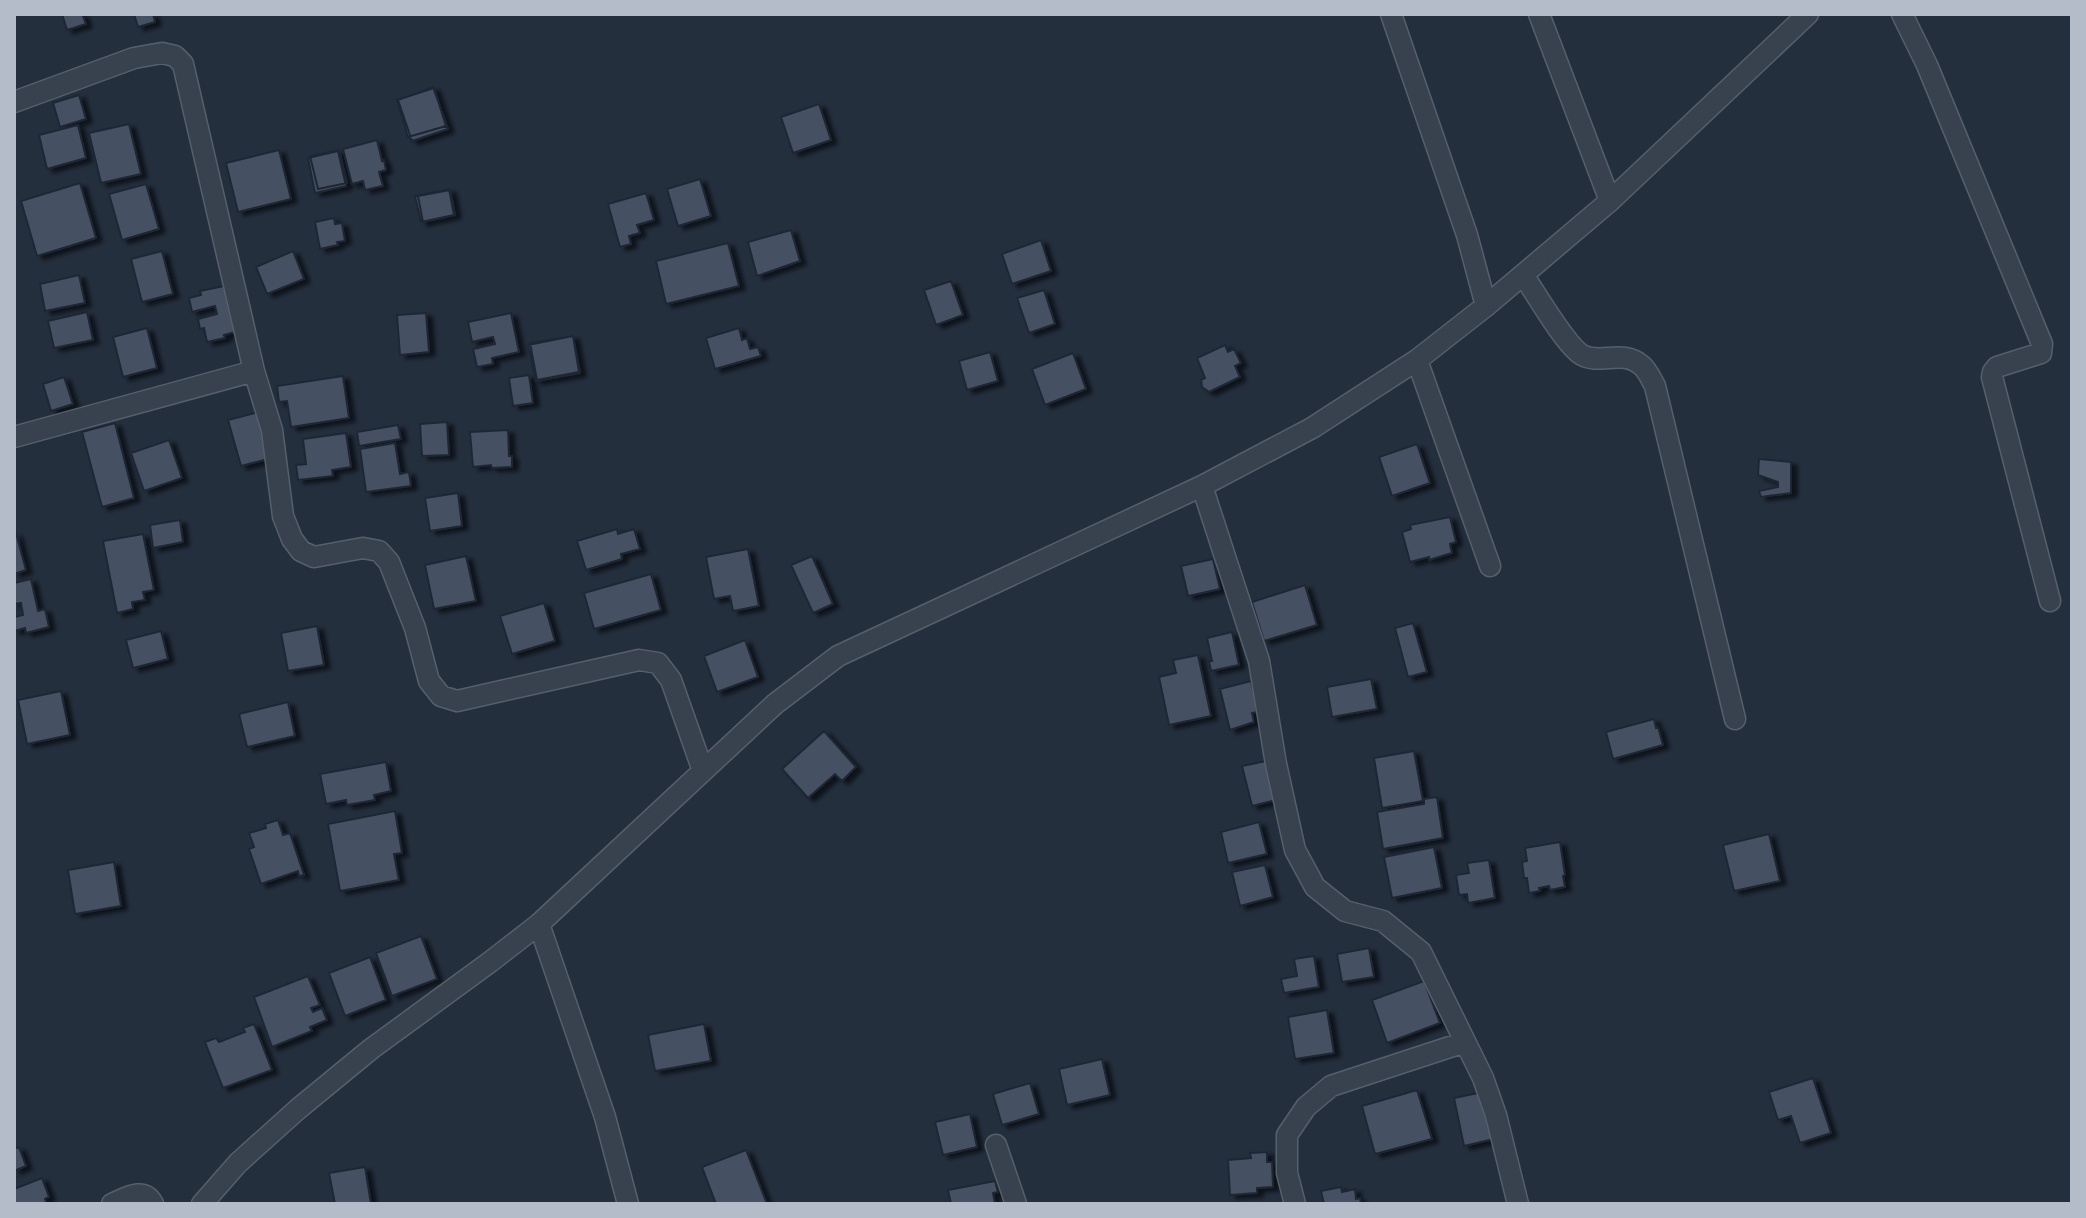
<svg xmlns="http://www.w3.org/2000/svg" width="2086" height="1218" viewBox="0 0 2086 1218" font-family="Jost,sans-serif">
  <style>
    .building { fill: #455162; stroke: #1f2835; stroke-width: 2; filter: url(#shadow) }
    .lines { fill: none; stroke-linecap: round; stroke-linejoin: round }
    .street-casing { stroke: #565f6c; stroke-width: 23 }
    .street { stroke: #38414e; stroke-width: 20 }
  </style>
  <defs>
    <filter id="shadow"><feDropShadow dx="6" dy="3.5" stdDeviation="2" flood-color="#0009"/></filter>
  </defs>
  <rect width="100%" height="100%" fill="#242f3e"/>
  <path class="building" d="M 62,14 L 82,14 L 86,24 L 67,30 Z
    M 134,14 L 153,14 L 155,22 L 138,27 Z
    M 433,87 L 448,129 L 412,141 L 398,100 Z
    M 434,88 L 446,126 L 408,137 L 397,100 Z
    M 79,95 L 86,119 L 60,127 L 53,103 Z
    M 819,104 L 831,140 L 793,153 L 781,117 Z
    M 129,124 L 141,174 L 101,183 L 89,133 Z
    M 78,125 L 86,158 L 47,169 L 39,135 Z
    M 377,140 L 382,161 L 384,160 L 386,170 L 379,172 L 383,186 L 365,190 L 363,181 L 352,184 L 343,149 Z
    M 279,150 L 291,199 L 238,212 L 226,163 Z
    M 339,150 L 347,183 L 318,189 L 310,156 Z
    M 338,151 L 346,186 L 315,193 L 308,158 Z
    M 700,179 L 711,216 L 678,226 L 667,189 Z
    M 80,183 L 96,238 L 37,256 L 21,201 Z
    M 146,184 L 159,229 L 122,240 L 109,194 Z
    M 449,189 L 454,215 L 421,222 L 415,196 Z
    M 450,190 L 455,215 L 423,222 L 418,196 Z
    M 646,193 L 654,220 L 637,225 L 640,233 L 629,236 L 631,244 L 620,247 L 608,204 Z
    M 334,218 L 335,224 L 342,223 L 345,241 L 337,242 L 338,245 L 320,249 L 315,222 Z
    M 791,230 L 800,261 L 757,276 L 748,242 Z
    M 1041,240 L 1051,271 L 1012,284 L 1002,254 Z
    M 728,243 L 739,286 L 666,304 L 656,261 Z
    M 162,251 L 173,294 L 142,302 L 131,259 Z
    M 293,251 L 304,279 L 267,294 L 256,267 Z
    M 79,275 L 85,303 L 45,311 L 40,284 Z
    M 951,281 L 963,315 L 936,325 L 924,290 Z
    M 224,286 L 235,332 L 224,335 L 225,338 L 207,342 L 204,328 L 200,329 L 198,319 L 217,314 L 215,306 L 192,312 L 189,298 L 201,295 L 200,291 Z
    M 1044,290 L 1055,324 L 1029,333 L 1017,298 Z
    M 87,312 L 93,340 L 54,348 L 48,321 Z
    M 426,313 L 429,352 L 400,355 L 397,315 Z
    M 511,313 L 519,352 L 492,358 L 493,364 L 477,367 L 473,349 L 495,344 L 493,337 L 472,342 L 468,322 Z
    M 147,328 L 157,368 L 123,377 L 113,337 Z
    M 739,328 L 742,340 L 747,338 L 750,349 L 758,347 L 761,356 L 715,369 L 706,338 Z
    M 573,336 L 579,372 L 537,380 L 530,343 Z
    M 573,336 L 580,373 L 536,381 L 528,345 Z
    M 1225,345 L 1228,352 L 1234,349 L 1241,363 L 1235,366 L 1240,377 L 1209,392 L 1202,387 L 1201,380 L 1205,378 L 1197,358 Z
    M 990,352 L 998,381 L 967,390 L 959,361 Z
    M 1073,353 L 1086,389 L 1045,405 L 1032,369 Z
    M 529,375 L 533,403 L 513,406 L 509,378 Z
    M 343,376 L 349,418 L 291,427 L 287,401 L 279,402 L 277,386 Z
    M 64,377 L 73,404 L 51,411 L 43,384 Z
    M 259,412 L 272,458 L 241,466 L 228,420 Z
    M 447,422 L 449,455 L 422,456 L 420,424 Z
    M 115,423 L 134,498 L 102,507 L 82,432 Z
    M 398,425 L 401,439 L 359,446 L 357,432 Z
    M 508,430 L 509,456 L 512,456 L 512,467 L 492,468 L 491,465 L 473,467 L 470,432 Z
    M 346,433 L 351,467 L 332,470 L 333,476 L 298,480 L 296,465 L 306,464 L 303,439 Z
    M 169,440 L 182,478 L 144,491 L 131,453 Z
    M 395,443 L 400,474 L 409,472 L 411,486 L 366,492 L 360,449 Z
    M 1417,444 L 1430,483 L 1392,496 L 1379,457 Z
    M 1759,459 L 1791,462 L 1791,493 L 1761,497 L 1759,491 L 1778,487 L 1778,482 L 1758,475 Z
    M 458,493 L 462,526 L 430,531 L 425,498 Z
    M 1450,517 L 1456,542 L 1450,544 L 1452,553 L 1429,560 L 1429,557 L 1410,562 L 1402,532 L 1411,529 L 1410,525 Z
    M 180,520 L 183,542 L 153,548 L 150,525 Z
    M 617,529 L 618,534 L 634,529 L 640,549 L 621,554 L 622,559 L 586,570 L 577,541 Z
    M 16,533 L 26,570 L 14,574 L 14,534 Z
    M 143,534 L 154,590 L 143,592 L 145,600 L 132,602 L 133,609 L 117,613 L 103,541 Z
    M 748,549 L 759,606 L 733,611 L 730,596 L 714,599 L 706,557 Z
    M 466,556 L 476,601 L 434,609 L 425,565 Z
    M 812,556 L 833,604 L 813,613 L 791,565 Z
    M 1213,559 L 1220,589 L 1188,596 L 1181,566 Z
    M 651,574 L 661,610 L 594,629 L 584,593 Z
    M 31,579 L 38,611 L 45,609 L 49,627 L 26,633 L 25,628 L 14,631 L 14,617 L 23,615 L 21,603 L 14,604 L 14,583 Z
    M 1305,585 L 1317,625 L 1264,641 L 1252,602 Z
    M 544,603 L 555,641 L 512,654 L 500,616 Z
    M 1413,623 L 1427,672 L 1408,677 L 1395,628 Z
    M 317,626 L 324,665 L 288,671 L 281,633 Z
    M 161,631 L 168,659 L 133,668 L 126,640 Z
    M 1232,632 L 1239,665 L 1211,671 L 1209,661 L 1212,661 L 1207,638 Z
    M 745,640 L 758,677 L 717,692 L 704,656 Z
    M 1198,655 L 1211,716 L 1169,725 L 1159,677 L 1176,673 L 1173,660 Z
    M 1371,679 L 1377,709 L 1332,717 L 1327,687 Z
    M 1251,681 L 1254,693 L 1265,706 L 1256,708 L 1257,712 L 1252,713 L 1254,722 L 1230,730 L 1220,689 Z
    M 61,691 L 70,735 L 27,744 L 18,700 Z
    M 288,702 L 295,736 L 247,747 L 239,714 Z
    M 1654,719 L 1656,728 L 1658,727 L 1663,745 L 1613,759 L 1606,732 Z
    M 824,731 L 856,767 L 842,781 L 835,774 L 808,798 L 782,769 Z
    M 1414,751 L 1423,801 L 1382,808 L 1374,758 Z
    M 1271,760 L 1280,799 L 1252,806 L 1242,766 Z
    M 386,762 L 391,791 L 374,795 L 375,800 L 347,805 L 346,800 L 326,804 L 320,774 Z
    M 1437,797 L 1443,838 L 1383,849 L 1377,812 L 1424,804 L 1424,799 Z
    M 395,811 L 402,853 L 394,854 L 399,880 L 340,891 L 328,824 Z
    M 278,820 L 283,835 L 290,833 L 304,875 L 299,876 L 298,871 L 261,884 L 249,849 L 254,847 L 249,833 L 266,828 L 265,824 Z
    M 1259,822 L 1267,854 L 1228,863 L 1221,832 Z
    M 1769,834 L 1780,881 L 1734,891 L 1723,845 Z
    M 1560,842 L 1565,875 L 1563,876 L 1565,887 L 1550,890 L 1549,886 L 1539,888 L 1540,891 L 1529,893 L 1527,878 L 1524,878 L 1522,862 L 1527,861 L 1525,848 Z
    M 1434,847 L 1442,888 L 1392,898 L 1384,857 Z
    M 1489,860 L 1495,898 L 1468,903 L 1467,894 L 1459,895 L 1456,875 L 1469,873 L 1467,863 Z
    M 114,862 L 121,906 L 75,914 L 68,870 Z
    M 1265,865 L 1273,897 L 1240,906 L 1232,872 Z
    M 421,936 L 437,979 L 392,996 L 376,953 Z
    M 1369,948 L 1374,977 L 1342,982 L 1337,954 Z
    M 1314,956 L 1319,987 L 1284,993 L 1281,979 L 1297,976 L 1294,959 Z
    M 370,957 L 386,1000 L 345,1016 L 329,973 Z
    M 308,976 L 320,1005 L 311,1008 L 313,1012 L 322,1008 L 327,1020 L 310,1027 L 312,1031 L 272,1047 L 254,997 Z
    M 1424,981 L 1440,1023 L 1387,1043 L 1372,1000 Z
    M 1327,1010 L 1334,1053 L 1295,1059 L 1288,1017 Z
    M 254,1024 L 272,1070 L 223,1088 L 205,1042 L 216,1038 L 219,1042 L 245,1032 L 243,1028 Z
    M 704,1024 L 711,1061 L 655,1071 L 648,1035 Z
    M 1102,1059 L 1110,1095 L 1067,1105 L 1059,1069 Z
    M 1813,1078 L 1831,1133 L 1800,1143 L 1791,1116 L 1778,1120 L 1769,1092 Z
    M 1030,1083 L 1039,1114 L 1002,1125 L 993,1094 Z
    M 1417,1090 L 1432,1139 L 1375,1154 L 1362,1106 Z
    M 1483,1092 L 1494,1139 L 1464,1146 L 1454,1098 Z
    M 970,1114 L 977,1147 L 943,1155 L 935,1122 Z
    M 19,1147 L 26,1166 L 14,1171 L 14,1149 Z
    M 746,1150 L 767,1204 L 716,1204 L 702,1167 Z
    M 1267,1152 L 1267,1162 L 1272,1162 L 1273,1187 L 1257,1188 L 1257,1193 L 1230,1195 L 1228,1160 L 1251,1158 L 1250,1153 Z
    M 365,1167 L 371,1204 L 335,1204 L 329,1173 Z
    M 42,1178 L 49,1197 L 45,1199 L 47,1204 L 14,1204 L 14,1189 Z
    M 995,1181 L 998,1192 L 993,1193 L 995,1204 L 951,1204 L 948,1190 Z
    M 1341,1187 L 1342,1192 L 1355,1189 L 1356,1199 L 1360,1198 L 1361,1204 L 1324,1204 L 1321,1191 Z"/>
  <g class="lines">
    <defs>
      <path id="street" d="M 1391,14 L 1467,235 L 1486,306
        M 1539,14 L 1610,201
        M 1902,14 L 1927,65 L 2042,344 L 2041,353 L 1997,367 L 1993,372 L 1992,377 L 2050,601
        M 14,102 L 134,58 L 162,53 L 175,56 L 183,64 L 254,371 L 272,430 L 283,516 L 292,539 L 301,551 L 314,557 L 363,548 L 379,551 L 389,562 L 415,628 L 429,681 L 441,696 L 457,701 L 639,660 L 658,663 L 671,680 L 703,771
        M 1523,275 C 1536,293 1565,345 1582,355 C 1600,365 1623,349 1641,365 C 1647,369 1651,379 1655,386 L 1735,719
        M 1417,360 L 1490,566
        M 14,437 L 254,371
        M 1202,486 L 1259,661 L 1276,764 L 1295,850 L 1315,887 L 1345,911 L 1383,921 L 1421,952 L 1483,1078 L 1496,1115 L 1518,1204
        M 539,924 L 605,1117 L 628,1204
        M 996,1145 L 1016,1204
        M 112,1204 C 126,1198 144,1186 153,1204
        M 202,1204 L 238,1163 L 298,1109 L 371,1049 L 490,962 L 539,924 L 775,704 L 838,656 L 1202,486 L 1312,428 L 1417,360 L 1486,306 L 1610,201 L 1808,14
        M 1295,1204 L 1287,1173 L 1287,1135 L 1306,1107 L 1331,1086 L 1465,1042"/>
    </defs>
    <use href="#street" class="street-casing"/>
    <use href="#street" class="street"/>
  </g>
  <rect width="2086" height="1218" fill="none" stroke="#b4bcc9" stroke-width="32"/>
</svg>
